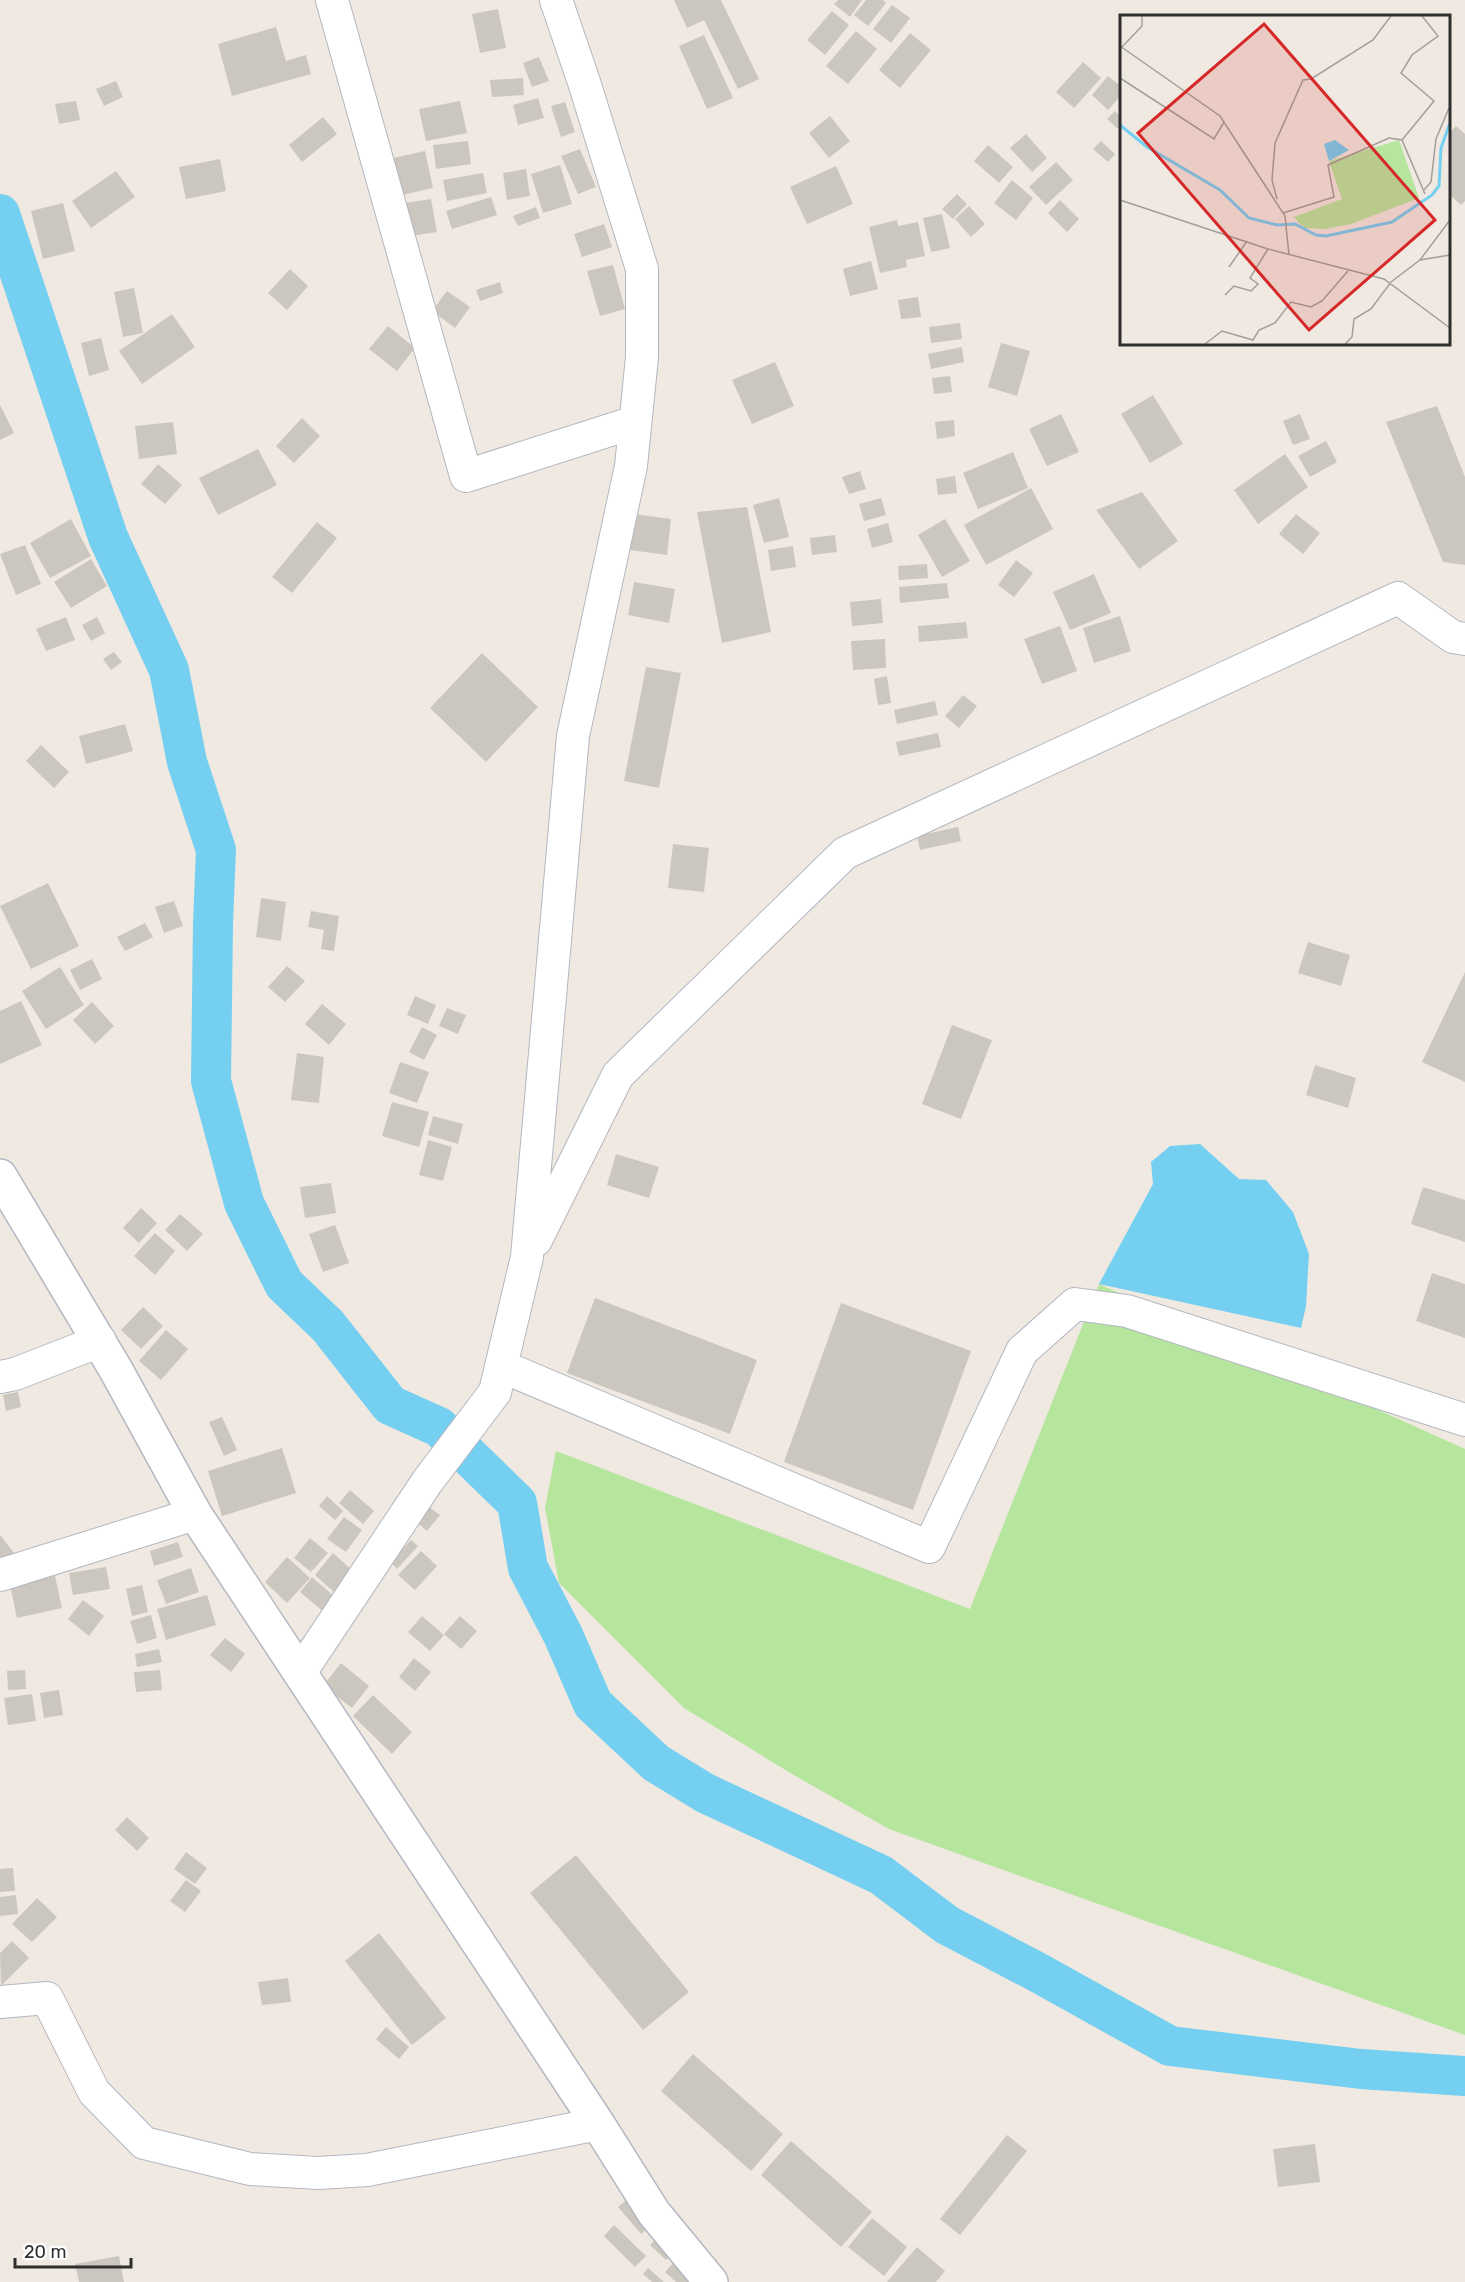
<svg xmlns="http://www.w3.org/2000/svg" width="1465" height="2282" viewBox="0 0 1465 2282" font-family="Rubik,sans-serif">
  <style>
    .green { fill: #b6e59e }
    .water { fill: #75cff0 }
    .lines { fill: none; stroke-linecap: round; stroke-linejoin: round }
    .canal { stroke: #75cff0; stroke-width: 40 }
    .building { fill: #cbc7bf }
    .minor-casing { stroke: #b4b7c1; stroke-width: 34 }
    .secondary-casing { stroke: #b4b7c1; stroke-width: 36 }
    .minor { stroke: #fff; stroke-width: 32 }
    .secondary { stroke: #fff; stroke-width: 33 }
    .inset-river { fill: none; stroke: #75cff0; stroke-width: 3 }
    .inset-road { fill: none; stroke: #a29e99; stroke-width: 1.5 }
    .view { fill: #d62828; fill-opacity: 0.15; stroke: #d62828; stroke-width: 3 }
    .inset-edge { fill: none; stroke: #2e2e2e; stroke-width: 3 }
  </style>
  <rect width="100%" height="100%" fill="#efe9e1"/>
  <path class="green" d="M 1099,1284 L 1465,1449 L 1465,2035 L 889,1829 L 797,1777 L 684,1708 L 559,1583 L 545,1508 L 556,1451 L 970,1609 Z"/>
  <path class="water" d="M 1200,1144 L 1239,1179 L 1266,1180 L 1293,1212 L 1309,1254 L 1306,1306 L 1301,1328 L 1099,1284 L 1153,1184 L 1151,1162 L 1170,1146 Z"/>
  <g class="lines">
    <path class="canal" d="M 0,214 L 108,537 L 169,670 L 187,762 L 216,850 L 213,923 L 211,1081 L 244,1203 L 284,1284 L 328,1326 L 390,1405 L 439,1427 L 517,1503 L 528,1568 L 563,1635 L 593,1704 L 656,1763 L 705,1793 L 881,1875 L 947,1925 L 1037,1972 L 1170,2046 L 1361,2069 L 1465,2076"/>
  </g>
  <path class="building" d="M 674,0 L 721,0 L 759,79 L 738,89 L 704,20 L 687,28 Z
    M 838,0 L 862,0 L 850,17 L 834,4 Z
    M 866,0 L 883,0 L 886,3 L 868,26 L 854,15 Z
    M 892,5 L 910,18 L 891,43 L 873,29 Z
    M 498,9 L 506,48 L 480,53 L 472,14 Z
    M 832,11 L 849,25 L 825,55 L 807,40 Z
    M 276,27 L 286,61 L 306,55 L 311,74 L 232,96 L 218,44 Z
    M 856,31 L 877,49 L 848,84 L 826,66 Z
    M 910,33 L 931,50 L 900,88 L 879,70 Z
    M 704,35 L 733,98 L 707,109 L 679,46 Z
    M 539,57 L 549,81 L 532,87 L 523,63 Z
    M 1083,62 L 1101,78 L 1074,108 L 1056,92 Z
    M 1108,76 L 1122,87 L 1122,94 L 1108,110 L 1092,95 Z
    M 523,78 L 524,95 L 492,97 L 490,80 Z
    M 116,81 L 123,97 L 104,106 L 96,89 Z
    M 538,98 L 544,118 L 518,125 L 513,105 Z
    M 76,101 L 80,120 L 59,124 L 55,104 Z
    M 460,101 L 467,133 L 426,141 L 419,109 Z
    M 565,102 L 575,132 L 561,137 L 551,106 Z
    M 1115,111 L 1122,118 L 1122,125 L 1118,129 L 1107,119 Z
    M 830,116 L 850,141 L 829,158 L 809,133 Z
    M 323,117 L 337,134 L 302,162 L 289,145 Z
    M 1456,126 L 1465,134 L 1465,201 L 1461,205 L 1448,193 L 1448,134 Z
    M 1026,134 L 1047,158 L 1032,172 L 1010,148 Z
    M 468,141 L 471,164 L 436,169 L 433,145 Z
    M 1101,141 L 1115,154 L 1108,162 L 1093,149 Z
    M 988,145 L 1013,167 L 999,183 L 974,161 Z
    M 580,149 L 596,187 L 578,194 L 561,156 Z
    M 425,151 L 433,188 L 402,195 L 393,158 Z
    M 220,159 L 226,191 L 186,199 L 179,167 Z
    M 1056,162 L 1073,180 L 1046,205 L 1029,187 Z
    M 560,165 L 572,204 L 543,213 L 531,174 Z
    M 836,166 L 853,204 L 807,224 L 790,187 Z
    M 526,169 L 530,196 L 507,200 L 503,173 Z
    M 116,171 L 135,197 L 91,228 L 72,201 Z
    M 483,173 L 487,193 L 447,201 L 443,180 Z
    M 1012,180 L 1033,198 L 1016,220 L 994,203 Z
    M 957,194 L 967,204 L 953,219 L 942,209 Z
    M 491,197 L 497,215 L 452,229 L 446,211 Z
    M 431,199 L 437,232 L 404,237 L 398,204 Z
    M 1060,200 L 1079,219 L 1067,232 L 1048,213 Z
    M 63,203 L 75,251 L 43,259 L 31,211 Z
    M 969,206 L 985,224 L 971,237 L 955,219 Z
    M 536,207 L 540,218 L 518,226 L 513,216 Z
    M 942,214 L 950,248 L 931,252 L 923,218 Z
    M 897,220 L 898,226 L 918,222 L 925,256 L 906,260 L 907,267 L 880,273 L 869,227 Z
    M 604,224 L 612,247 L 582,257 L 574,234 Z
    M 871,261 L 878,289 L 850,296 L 843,269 Z
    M 613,265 L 625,309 L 600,316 L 587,271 Z
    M 290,269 L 308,286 L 287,310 L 268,293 Z
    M 500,282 L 503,293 L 480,301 L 476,290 Z
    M 134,288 L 143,333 L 123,337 L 114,292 Z
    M 447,291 L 470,307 L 455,328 L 432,311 Z
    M 918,297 L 921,317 L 901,319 L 898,300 Z
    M 172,314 L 195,347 L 142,384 L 119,351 Z
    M 960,323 L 962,339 L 931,343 L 929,327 Z
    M 388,326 L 415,348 L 397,371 L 369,349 Z
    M 101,338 L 109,370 L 89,376 L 81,343 Z
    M 1001,343 L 1030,351 L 1017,396 L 988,387 Z
    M 962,347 L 964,362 L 931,369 L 928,354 Z
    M 775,362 L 794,406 L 752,424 L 732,380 Z
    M 950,376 L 952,392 L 934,394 L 932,378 Z
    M 1153,395 L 1183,444 L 1150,463 L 1121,414 Z
    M 0,405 L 14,433 L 0,440 Z
    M 1437,406 L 1465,477 L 1465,565 L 1443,562 L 1386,422 Z
    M 1061,414 L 1079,452 L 1047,466 L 1029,429 Z
    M 1300,414 L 1310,439 L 1293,445 L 1283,421 Z
    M 302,418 L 320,436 L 294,463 L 276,446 Z
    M 954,420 L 955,436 L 937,439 L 935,422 Z
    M 173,422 L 177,454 L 139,459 L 135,426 Z
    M 1326,441 L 1337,462 L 1310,477 L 1298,456 Z
    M 258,449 L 277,485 L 218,515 L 199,478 Z
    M 1013,452 L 1028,488 L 978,509 L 963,473 Z
    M 1285,454 L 1308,487 L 1258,524 L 1234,490 Z
    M 158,464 L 182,485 L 165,504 L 141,484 Z
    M 860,471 L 866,489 L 849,494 L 842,477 Z
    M 955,476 L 957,493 L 938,495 L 936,479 Z
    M 1031,488 L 1053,529 L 986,565 L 964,525 Z
    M 1142,492 L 1178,541 L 1139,569 L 1096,510 Z
    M 779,498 L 789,537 L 764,543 L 753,505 Z
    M 881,498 L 886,515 L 864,521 L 859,504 Z
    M 747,507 L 771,632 L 722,643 L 697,512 Z
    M 634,514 L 671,519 L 667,555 L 630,550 Z
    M 1296,514 L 1320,533 L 1303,554 L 1279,534 Z
    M 71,519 L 91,556 L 50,578 L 30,543 Z
    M 945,519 L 970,561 L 942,577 L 918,535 Z
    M 317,522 L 337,538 L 292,593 L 272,577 Z
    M 888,523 L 893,542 L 872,548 L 867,529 Z
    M 835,535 L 837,552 L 812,555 L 810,538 Z
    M 25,545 L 41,584 L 16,595 L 0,554 Z
    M 793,546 L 796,567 L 771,571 L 768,550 Z
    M 91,559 L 107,586 L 71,608 L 54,582 Z
    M 1016,560 L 1033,573 L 1014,597 L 998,585 Z
    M 927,564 L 928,578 L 899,580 L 898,566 Z
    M 1094,574 L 1111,613 L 1070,630 L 1053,592 Z
    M 634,582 L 675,589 L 669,623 L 628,615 Z
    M 947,583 L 949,598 L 900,603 L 899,587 Z
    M 881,599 L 883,623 L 852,626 L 850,602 Z
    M 1120,616 L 1131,651 L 1094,663 L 1083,628 Z
    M 66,617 L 75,640 L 46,651 L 36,629 Z
    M 97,617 L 105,633 L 91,641 L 82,625 Z
    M 966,622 L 968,638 L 919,642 L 918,626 Z
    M 1060,626 L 1077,671 L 1042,684 L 1024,639 Z
    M 885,639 L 886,668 L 853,670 L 851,641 Z
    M 114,652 L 122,662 L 111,670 L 103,659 Z
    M 482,653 L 538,707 L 486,762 L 430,708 Z
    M 646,667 L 681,673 L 659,788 L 624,781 Z
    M 887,676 L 891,703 L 878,705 L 874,679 Z
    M 963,695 L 977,706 L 959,728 L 945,716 Z
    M 935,701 L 938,715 L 897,724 L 894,710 Z
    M 125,724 L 133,751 L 86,764 L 79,736 Z
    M 938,733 L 941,747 L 899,756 L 896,742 Z
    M 41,745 L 69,772 L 54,788 L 26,761 Z
    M 958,827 L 961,841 L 920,850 L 917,836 Z
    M 673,844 L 709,848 L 704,892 L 668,888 Z
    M 48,883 L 79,946 L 31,969 L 0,906 Z
    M 261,898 L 286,902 L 281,941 L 256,937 Z
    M 174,901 L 183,926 L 164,933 L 155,907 Z
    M 311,911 L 339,916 L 334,951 L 321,949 L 324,930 L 308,927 Z
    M 145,923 L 153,937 L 125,951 L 117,937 Z
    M 1308,942 L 1350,955 L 1341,986 L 1298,973 Z
    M 92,959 L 102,979 L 80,990 L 70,970 Z
    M 287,966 L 305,981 L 285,1002 L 268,987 Z
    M 60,967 L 84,1005 L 46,1029 L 22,991 Z
    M 1465,972 L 1465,1082 L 1422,1062 Z
    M 415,996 L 436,1005 L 428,1024 L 407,1015 Z
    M 21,1001 L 42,1045 L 0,1064 L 0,1011 Z
    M 92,1002 L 114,1026 L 95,1044 L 73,1020 Z
    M 322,1004 L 346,1024 L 329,1045 L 305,1024 Z
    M 447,1008 L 466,1015 L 458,1034 L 439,1026 Z
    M 952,1025 L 992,1040 L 961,1119 L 922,1104 Z
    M 422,1027 L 437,1035 L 424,1060 L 409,1052 Z
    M 297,1053 L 324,1057 L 319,1103 L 291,1100 Z
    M 400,1062 L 429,1072 L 417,1103 L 389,1093 Z
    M 1315,1065 L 1356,1078 L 1348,1108 L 1306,1095 Z
    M 392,1102 L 429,1112 L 419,1147 L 382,1136 Z
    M 433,1116 L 463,1124 L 458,1144 L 428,1135 Z
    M 428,1140 L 452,1147 L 443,1181 L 419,1175 Z
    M 616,1154 L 659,1167 L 649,1198 L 607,1185 Z
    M 331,1183 L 336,1213 L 305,1218 L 300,1187 Z
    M 1423,1187 L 1465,1200 L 1465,1242 L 1411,1224 Z
    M 141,1208 L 157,1223 L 139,1243 L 123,1228 Z
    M 180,1214 L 203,1234 L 187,1251 L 165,1230 Z
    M 335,1225 L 349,1263 L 323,1272 L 309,1234 Z
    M 155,1233 L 175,1251 L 155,1275 L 134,1256 Z
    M 1432,1273 L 1465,1284 L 1465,1338 L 1416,1321 Z
    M 595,1298 L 757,1360 L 730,1434 L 567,1373 Z
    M 841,1303 L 971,1351 L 913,1510 L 784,1462 Z
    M 143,1307 L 163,1326 L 141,1349 L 121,1330 Z
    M 166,1330 L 188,1349 L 161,1380 L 139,1361 Z
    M 18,1392 L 21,1407 L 6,1411 L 3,1395 Z
    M 222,1417 L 237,1450 L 224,1456 L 209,1422 Z
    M 282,1448 L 296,1493 L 222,1516 L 208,1471 Z
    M 350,1490 L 374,1511 L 363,1524 L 339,1503 Z
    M 327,1496 L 343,1511 L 335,1520 L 319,1506 Z
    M 425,1504 L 440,1515 L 427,1531 L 413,1519 Z
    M 344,1517 L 362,1530 L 346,1552 L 327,1539 Z
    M 0,1535 L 14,1553 L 0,1563 Z
    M 310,1538 L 328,1553 L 311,1572 L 294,1558 Z
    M 411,1540 L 418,1546 L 397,1569 L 391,1562 Z
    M 178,1542 L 183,1557 L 154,1566 L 150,1551 Z
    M 421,1551 L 437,1566 L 415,1590 L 398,1575 Z
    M 333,1553 L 352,1570 L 334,1592 L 315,1575 Z
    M 287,1557 L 310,1578 L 287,1603 L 265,1582 Z
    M 106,1567 L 110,1589 L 73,1595 L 69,1573 Z
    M 191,1568 L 199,1592 L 166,1604 L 157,1580 Z
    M 55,1576 L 62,1608 L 17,1618 L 10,1585 Z
    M 312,1577 L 337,1599 L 325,1613 L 300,1592 Z
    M 142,1585 L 148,1612 L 132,1616 L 126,1589 Z
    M 207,1595 L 216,1625 L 166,1640 L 157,1609 Z
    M 83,1600 L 104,1616 L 89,1636 L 68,1619 Z
    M 151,1615 L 157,1638 L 137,1644 L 130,1621 Z
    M 422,1616 L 444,1635 L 430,1651 L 408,1632 Z
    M 460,1616 L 477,1631 L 461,1649 L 444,1634 Z
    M 225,1638 L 245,1654 L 231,1672 L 210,1655 Z
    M 159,1649 L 162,1662 L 137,1667 L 135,1654 Z
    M 414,1658 L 431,1672 L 415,1691 L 399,1677 Z
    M 341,1663 L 369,1686 L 352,1708 L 323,1686 Z
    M 25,1670 L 26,1689 L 8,1690 L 7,1671 Z
    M 160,1670 L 162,1690 L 136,1692 L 134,1672 Z
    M 59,1690 L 63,1715 L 44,1718 L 40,1693 Z
    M 32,1694 L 36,1721 L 8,1725 L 4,1698 Z
    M 373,1695 L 412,1732 L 392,1754 L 353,1716 Z
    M 127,1817 L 149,1838 L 137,1851 L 115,1830 Z
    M 186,1852 L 207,1868 L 195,1884 L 174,1869 Z
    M 576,1855 L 689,1992 L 643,2030 L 530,1893 Z
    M 13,1868 L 15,1891 L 0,1892 L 0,1869 Z
    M 186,1880 L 201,1891 L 185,1912 L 170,1901 Z
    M 16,1895 L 18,1914 L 0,1916 L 0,1897 Z
    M 37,1898 L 57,1917 L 32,1942 L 12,1924 Z
    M 379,1933 L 446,2018 L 412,2045 L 345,1961 Z
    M 12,1941 L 29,1958 L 1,1986 L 0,1953 Z
    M 288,1978 L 291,2002 L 262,2005 L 258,1982 Z
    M 386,2027 L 409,2047 L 399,2059 L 376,2039 Z
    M 693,2054 L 783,2134 L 751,2171 L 661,2091 Z
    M 1007,2135 L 1027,2151 L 960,2235 L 940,2219 Z
    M 791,2141 L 872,2212 L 841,2247 L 761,2175 Z
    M 1315,2144 L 1320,2182 L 1278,2187 L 1273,2149 Z
    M 630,2197 L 653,2224 L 641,2234 L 618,2207 Z
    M 872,2218 L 907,2247 L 884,2276 L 848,2247 Z
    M 614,2225 L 646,2256 L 635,2267 L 604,2236 Z
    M 667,2228 L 683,2243 L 666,2260 L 650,2245 Z
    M 917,2247 L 945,2271 L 936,2282 L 887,2282 Z
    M 119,2256 L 124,2282 L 79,2282 L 75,2264 Z
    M 677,2259 L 702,2282 L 676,2282 L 665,2272 Z
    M 648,2268 L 664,2282 L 652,2282 L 643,2274 Z"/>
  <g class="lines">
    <defs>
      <path id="minor" d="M 332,0 L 466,476 L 635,422
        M 536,1240 L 618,1075 L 845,853 L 1398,598 L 1453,637 L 1465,639
        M 501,1366 L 929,1547 L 1022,1351 L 1075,1304 L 1127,1311 L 1465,1420
        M 0,1377 L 15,1374 L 100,1341
        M 0,1575 L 195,1514
        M 300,1673 L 427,1482 L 495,1392 L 527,1257 L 573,736 L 631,466 L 642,357 L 642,269 L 584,82 L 556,0
        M 0,2002 L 47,1998 L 94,2092 L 144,2143 L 250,2169 L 318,2173 L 367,2170 L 598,2124"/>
      <path id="secondary" d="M 0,1176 L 116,1370 L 195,1514 L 598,2124 L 654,2213 L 711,2282"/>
    </defs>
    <use href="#minor" class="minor-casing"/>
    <use href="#secondary" class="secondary-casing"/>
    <use href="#minor" class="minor"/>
    <use href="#secondary" class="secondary"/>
  </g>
  <g transform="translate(1120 15)">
    <rect width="330" height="330" fill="#efe9e1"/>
    <path d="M 279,125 L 299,183 L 231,209 L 205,214 L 185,213 L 178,207 L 174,202 L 222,184 L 209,146 Z" fill="#b6e59e"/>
    <path d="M 215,125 L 229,135 L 209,146 L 204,129 Z" fill="#75cff0"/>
    <path class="inset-river" d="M 0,110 L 27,132 L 100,175 L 129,203 L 157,210 L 175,209 L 196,220 L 206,221 L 272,207 L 312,180 L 319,171 L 321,133 L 330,108"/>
    <path class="inset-road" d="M 0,31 L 100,101 L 165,201 L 169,240M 2,32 L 22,11 L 22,1M 0,63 L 94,124 L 104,107M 282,125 L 314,86 L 281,58 L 292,40 L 318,21 L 302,1M 303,176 L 311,167 L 316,124 L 329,93M 157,184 L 152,165 L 155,128 L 183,65 L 191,64 L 253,25 L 271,1M 0,185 L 148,234 L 264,264 L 330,313M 163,198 L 214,182 L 208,150 L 269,123 L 282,125 L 305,179M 300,245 L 330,205M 109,252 L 127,226M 105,280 L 114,271 L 131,276 L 138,269 L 130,263 L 148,234M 85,329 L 102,316 L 133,325 L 139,315 L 155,308 L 171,287 L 191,292 L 202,286 L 228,256M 225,329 L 232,322 L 234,304 L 251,294 L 271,267 L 300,245 L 330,240"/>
    <path class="view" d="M 144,9 L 315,205 L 189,315 L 18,118 Z"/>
    <rect width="330" height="330" class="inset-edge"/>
  </g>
  <path d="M15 2258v9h116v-9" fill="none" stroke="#2e2e2e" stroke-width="3"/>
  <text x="24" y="2258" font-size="18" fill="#2e2e2e" stroke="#ffffff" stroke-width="4.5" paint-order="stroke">20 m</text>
</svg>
